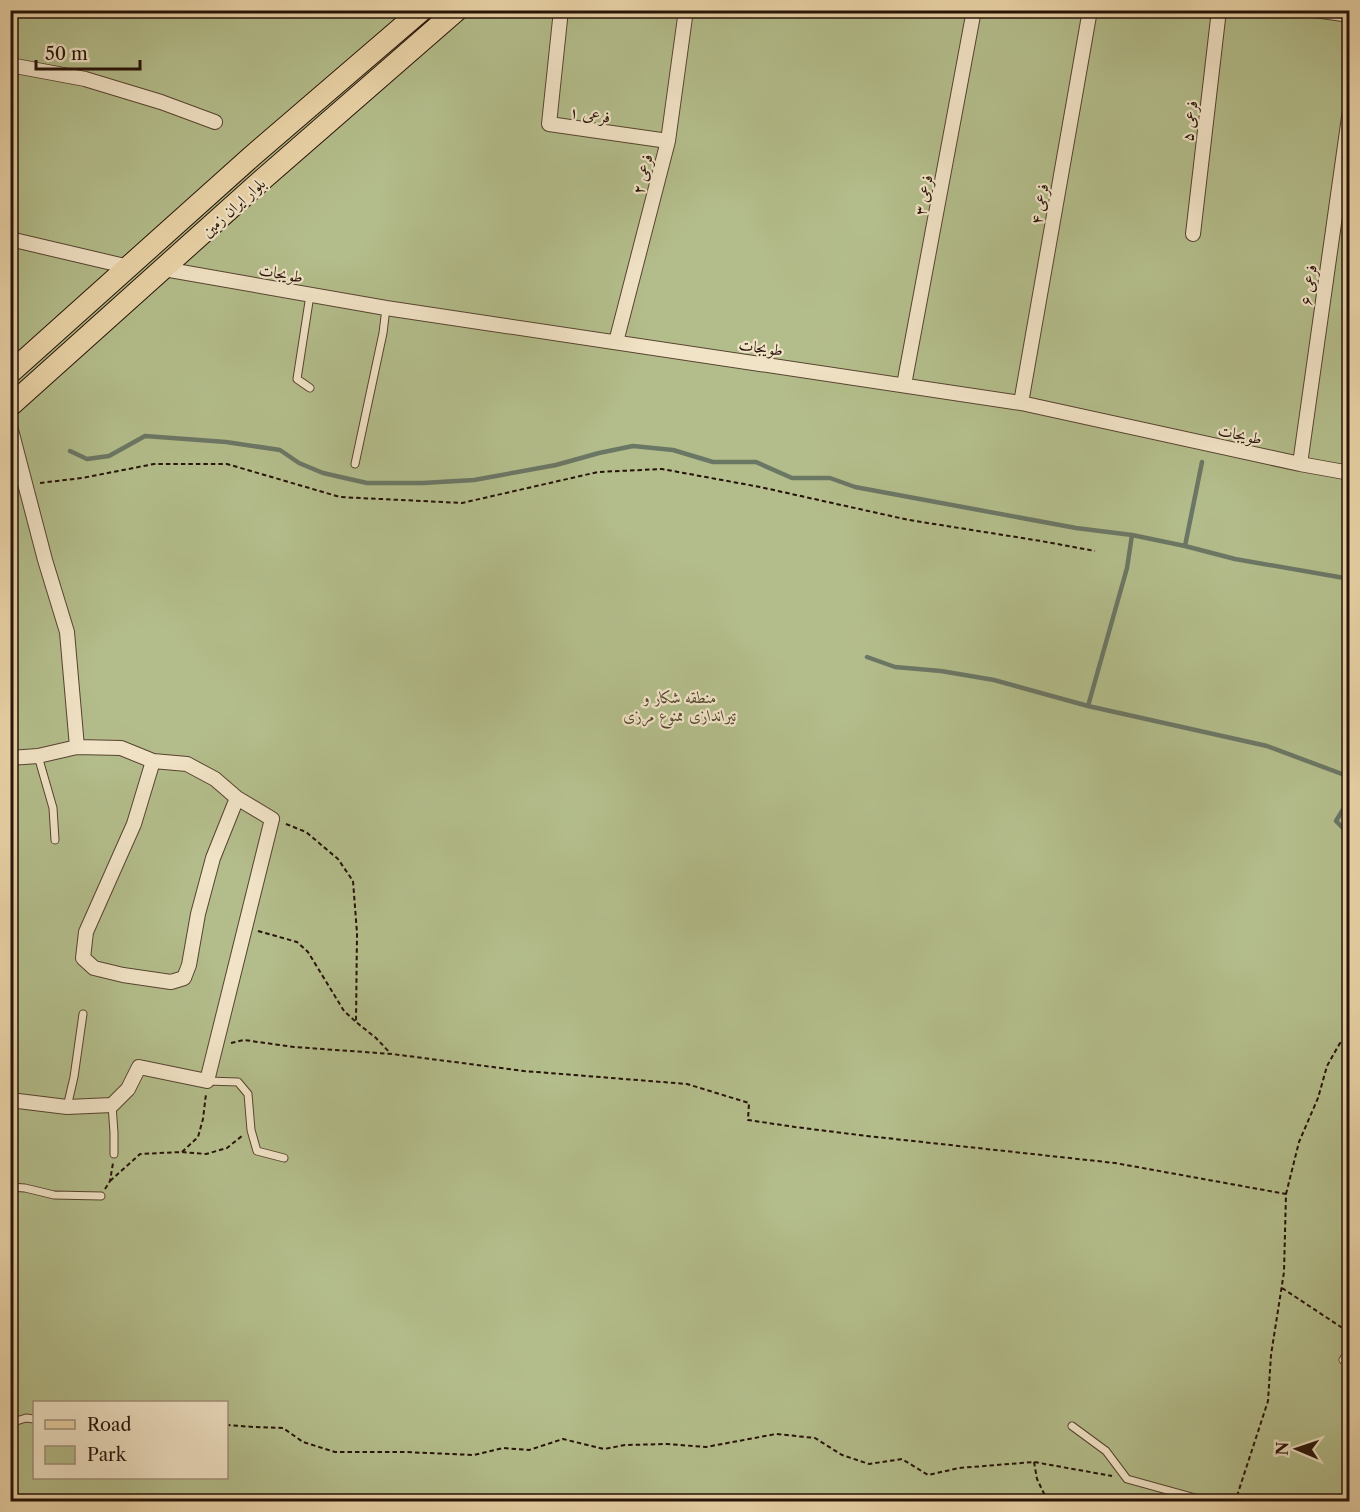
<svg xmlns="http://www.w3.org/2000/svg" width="1360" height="1512" viewBox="0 0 1360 1512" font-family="'Libre Caslon Text',Amiri,serif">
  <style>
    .park { fill: #b3bd8b; stroke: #6c684a; stroke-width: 1.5; fill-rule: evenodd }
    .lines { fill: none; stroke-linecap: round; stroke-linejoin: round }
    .stream { stroke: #6b7765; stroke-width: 4.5 }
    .lane-casing { stroke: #574330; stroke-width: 9 }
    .street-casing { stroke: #574330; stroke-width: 16 }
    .primary-casing { stroke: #261308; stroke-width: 23 }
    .path { stroke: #261308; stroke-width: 2; stroke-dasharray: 4.5 3; stroke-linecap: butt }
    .lane { stroke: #f1e3c6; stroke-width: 7 }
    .street { stroke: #f1e3c6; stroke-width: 14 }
    .primary { stroke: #ead4a8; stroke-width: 21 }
    .labels { text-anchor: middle; stroke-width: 4.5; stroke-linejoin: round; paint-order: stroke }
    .street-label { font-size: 16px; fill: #261308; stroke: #f1e3c6 }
    .park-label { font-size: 16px; font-style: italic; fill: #50462f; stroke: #f1e3c6 }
  </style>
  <rect width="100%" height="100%" fill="#ead4a8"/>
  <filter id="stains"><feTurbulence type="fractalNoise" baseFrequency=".00333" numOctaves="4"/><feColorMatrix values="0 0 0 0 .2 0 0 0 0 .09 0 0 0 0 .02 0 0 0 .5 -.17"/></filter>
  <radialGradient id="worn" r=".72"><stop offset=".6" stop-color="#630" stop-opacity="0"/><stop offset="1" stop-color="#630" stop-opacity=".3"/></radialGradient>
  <path class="park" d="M 10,11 L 1349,11 L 1349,1501 L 11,1501 ZM 34,1402 L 226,1402 L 226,1478 L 34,1478 Z"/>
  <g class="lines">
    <path class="stream" d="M 70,451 L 87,459 L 109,456 L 145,436 L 226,442 L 280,450 L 299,463 L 323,473 L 367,483 L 423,483 L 474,480 L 556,465 L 599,453 L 633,446 L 673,450 L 713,462 L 756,462 L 792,478 L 830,478 L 855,487 L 1076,528 L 1132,535 L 1185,546 L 1235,559 L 1350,579
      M 1185,546 L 1202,462
      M 867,657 L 895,667 L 941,671 L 994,680 L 1088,706 L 1127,568 L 1132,535
      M 1088,706 L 1267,746 L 1350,777
      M 1350,798 L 1336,821 L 1350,835"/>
    <defs>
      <path id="lane" d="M 310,295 L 297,379 L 310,388
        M 355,464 L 383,333 L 386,308
        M 38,756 L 53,808 L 55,840
        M 207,1081 L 238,1082 L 248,1094 L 251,1130 L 257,1151 L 284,1158
        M 112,1105 L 114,1133 L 114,1154
        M 67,1107 L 74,1077 L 83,1014
        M 10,1187 L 25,1188 L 54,1195 L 101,1196
        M 1343,1360 L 1350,1349
        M 10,1423 L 26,1418 L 34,1419
        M 1072,1426 L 1106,1451 L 1127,1479 L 1210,1502"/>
      <path id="street" d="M 561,10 L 549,124 L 668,141
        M 1315,10 L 1350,15
        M 10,65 L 85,79 L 161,102 L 215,122
        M 1193,234 L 1219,10
        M 10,239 L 129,267
        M 164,269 L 386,308 L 1021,403 L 1300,464 L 1350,473
        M 616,342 L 668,141 L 686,10
        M 904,385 L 974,10
        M 1021,403 L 1090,10
        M 10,426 L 45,560 L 67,632 L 77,747
        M 1300,464 L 1350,110
        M 10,758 L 38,756 L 77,747 L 121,748 L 153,761 L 187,764 L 215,779 L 237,798 L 272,819 L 207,1081 L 139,1067 L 128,1089 L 112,1105 L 67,1107 L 10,1100
        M 153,761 L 134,824 L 86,932 L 83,958 L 94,968 L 123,975 L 171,982 L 184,978 L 189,965 L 198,914 L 213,858 L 237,798"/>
      <path id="primary" d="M 10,373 L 251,157 L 422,10
        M 10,406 L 254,187 L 457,10"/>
    </defs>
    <use href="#lane" class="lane-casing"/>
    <use href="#street" class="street-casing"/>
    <use href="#primary" class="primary-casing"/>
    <path class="path" d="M 40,483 L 82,478 L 154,464 L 227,464 L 340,497 L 462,503 L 598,472 L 662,469 L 760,487 L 909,520 L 1041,541 L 1095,551
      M 286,824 L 306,832 L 338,859 L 353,881 L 357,933 L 356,1022 L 376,1038 L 391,1054
      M 258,931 L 297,942 L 308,952 L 344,1011 L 356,1022
      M 231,1043 L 244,1040 L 294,1047 L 392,1054 L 524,1071 L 687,1084 L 749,1103 L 748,1120 L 795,1127 L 867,1136 L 1115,1163 L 1286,1194 L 1284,1272 L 1271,1355 L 1268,1401 L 1235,1502
      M 182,1152 L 198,1137 L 203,1119 L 206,1094
      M 110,1181 L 140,1154 L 182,1152 L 206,1154 L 227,1148 L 242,1136
      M 105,1189 L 110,1181 L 113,1163
      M 1286,1194 L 1299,1142 L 1318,1098 L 1327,1066 L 1340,1043 L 1350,1043
      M 1282,1288 L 1350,1333
      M 226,1425 L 254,1427 L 283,1428 L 303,1442 L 335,1452 L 405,1452 L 474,1455 L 503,1448 L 529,1450 L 563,1439 L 604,1449 L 625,1445 L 667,1444 L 706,1447 L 776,1434 L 815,1438 L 842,1455 L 869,1464 L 902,1459 L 928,1475 L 959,1468 L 1034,1462 L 1112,1476
      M 1034,1462 L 1037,1479 L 1048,1502
      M 1135,1502 L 1138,1494"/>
    <use href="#lane" class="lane"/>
    <use href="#street" class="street"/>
    <use href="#primary" class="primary"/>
  </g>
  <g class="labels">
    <g class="street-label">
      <text transform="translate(590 114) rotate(8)" y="6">فرعی ۱</text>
      <text transform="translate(1189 121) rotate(-83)" y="6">فرعی ۵</text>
      <text transform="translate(642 174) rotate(-76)" y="6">فرعی ۲</text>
      <text transform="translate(923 195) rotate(-79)" y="6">فرعی ۳</text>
      <text transform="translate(1039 204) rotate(-80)" y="6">فرعی ۴</text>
      <text transform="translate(233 207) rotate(-42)" y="6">بلوار ایران زمین</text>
      <text transform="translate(281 273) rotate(10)" y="6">طویجات</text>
      <text transform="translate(1308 285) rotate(-82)" y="6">فرعی ۶</text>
      <text transform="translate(761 347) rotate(8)" y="6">طویجات</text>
      <text transform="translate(1240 434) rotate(12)" y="6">طویجات</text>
    </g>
    <g class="park-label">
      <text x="680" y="703">منطقه شکار و<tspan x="680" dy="18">تیراندازی ممنوع مرزی</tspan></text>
    </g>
  </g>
  <rect width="1360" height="1512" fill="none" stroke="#ead4a8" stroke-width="36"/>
  <rect x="12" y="12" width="1336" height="1488" fill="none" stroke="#261308" stroke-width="3"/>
  <rect x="18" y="18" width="1324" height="1476" fill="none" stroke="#261308" stroke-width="1.5"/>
  <rect x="33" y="1401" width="195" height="78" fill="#f1e3c6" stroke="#a0907a" stroke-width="1.5"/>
  <rect x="45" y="1420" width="30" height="9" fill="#ead4a8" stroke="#a0907a" stroke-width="1.5"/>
  <text x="87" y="1431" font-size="18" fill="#261308">Road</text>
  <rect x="45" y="1446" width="30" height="18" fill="#b3bd8b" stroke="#a0907a" stroke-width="1.5"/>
  <text x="87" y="1461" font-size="18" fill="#261308">Park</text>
  <g transform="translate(1297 1449) rotate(272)" stroke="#f1e3c6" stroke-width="4.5" paint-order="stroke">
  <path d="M0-4.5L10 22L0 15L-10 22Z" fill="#261308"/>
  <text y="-9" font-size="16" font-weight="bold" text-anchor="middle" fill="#261308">N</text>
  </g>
  <path d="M36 60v9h104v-9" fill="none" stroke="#261308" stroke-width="3"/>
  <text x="45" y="60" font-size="18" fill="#261308" stroke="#f1e3c6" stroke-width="4.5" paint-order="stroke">50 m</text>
  <rect width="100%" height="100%" filter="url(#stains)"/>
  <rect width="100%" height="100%" fill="url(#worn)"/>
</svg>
